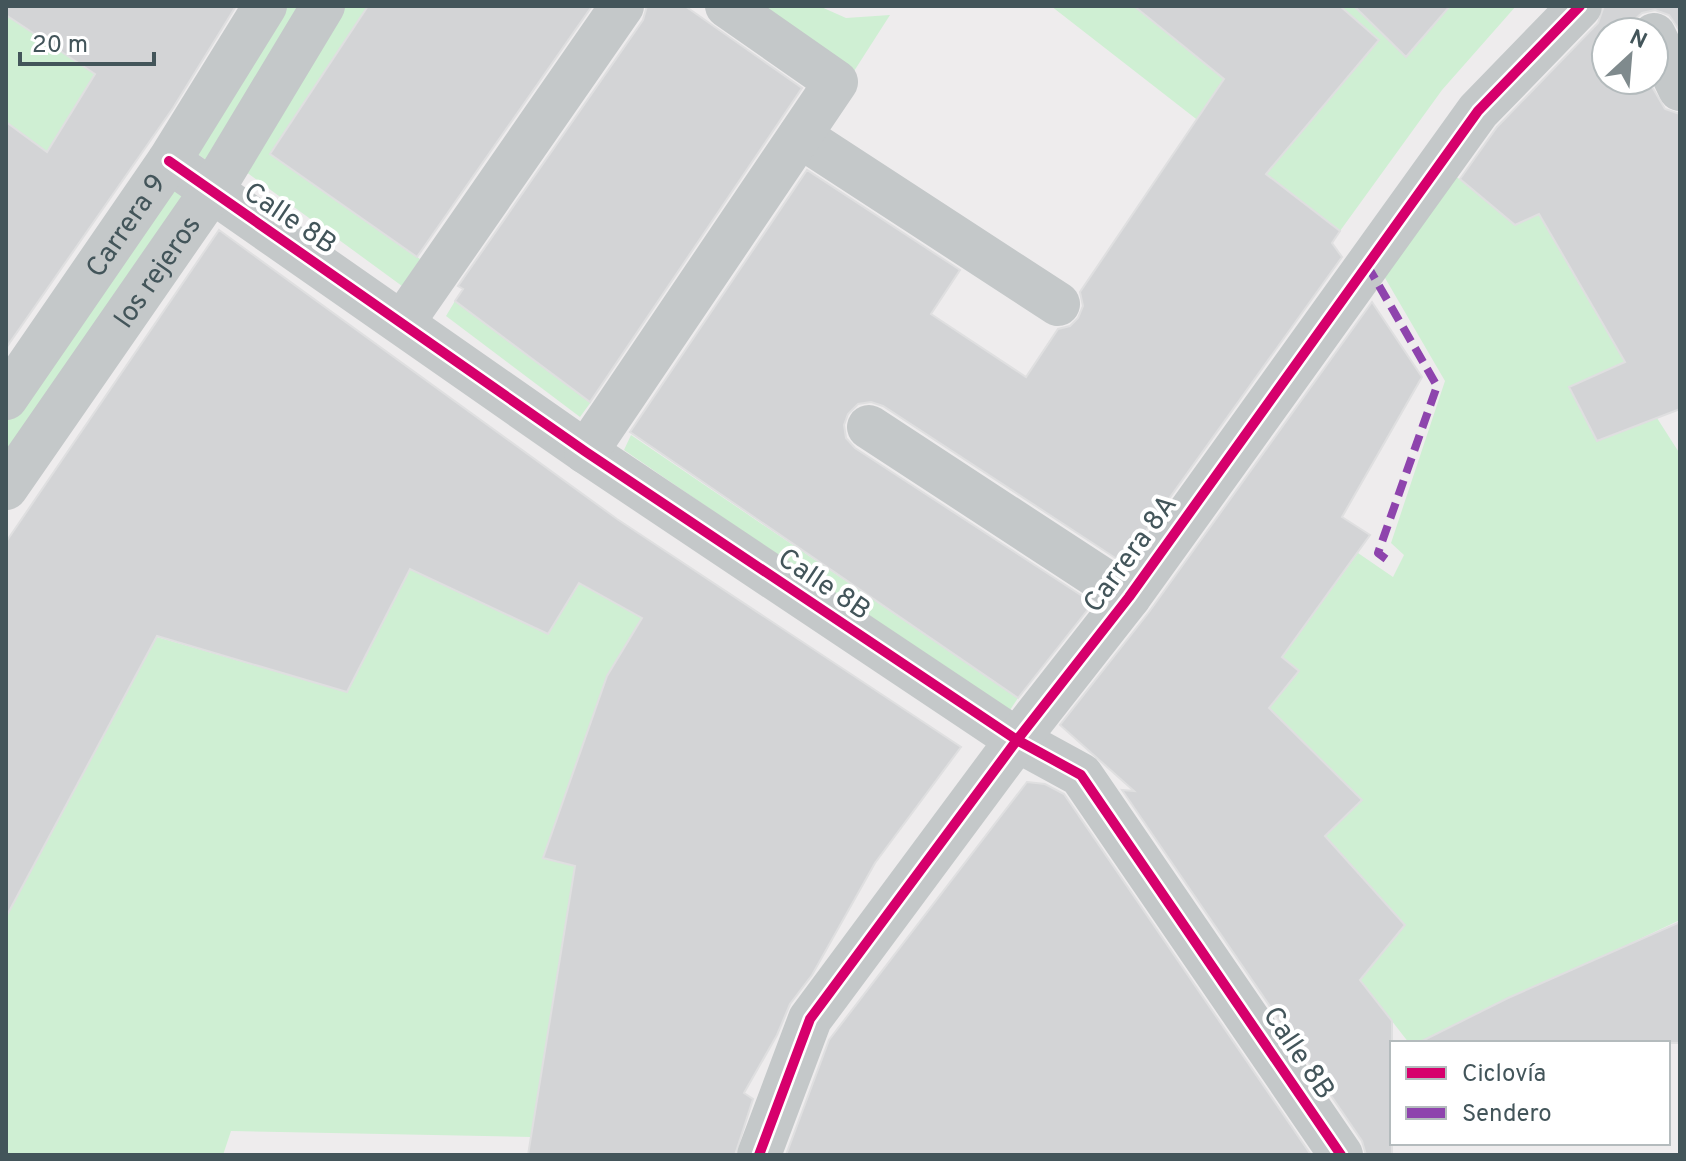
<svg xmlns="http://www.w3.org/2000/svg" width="1686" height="1161" viewBox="0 0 1686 1161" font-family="Overpass,sans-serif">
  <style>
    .green { fill: #cfefd3 }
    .building { fill: #d3d4d6; stroke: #dfdfe0; stroke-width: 2 }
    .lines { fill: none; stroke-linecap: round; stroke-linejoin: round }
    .minor { stroke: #c4c8c9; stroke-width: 44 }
    .quiet { stroke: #8e44ad; stroke-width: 8; stroke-dasharray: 16 8; stroke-linecap: butt }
    .cycleway-casing { stroke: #fff; stroke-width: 15 }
    .cycleway { stroke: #d6006c; stroke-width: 10 }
    .labels { text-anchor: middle; stroke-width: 8; stroke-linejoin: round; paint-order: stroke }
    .street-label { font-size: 28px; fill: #43555a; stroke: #fff }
  </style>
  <rect width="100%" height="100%" fill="#eeeced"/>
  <path class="green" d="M 282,6 L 302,6 L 206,160 L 192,150 Z
    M 341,6 L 368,6 L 271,154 L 420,259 L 402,286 L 238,166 Z
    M 741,6 L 819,6 L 846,18 L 890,15 L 849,79 Z
    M 1051,6 L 1516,6 L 1442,90 L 1340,231 Z
    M 6,15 L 95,74 L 47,152 L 6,122 Z
    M 1453,174 L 1515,224 L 1571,201 L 1568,265 L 1625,362 L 1570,387 L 1657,418 L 1680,454 L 1680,920 L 1418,1043 L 1409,1043 L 1360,980 L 1405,925 L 1325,836 L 1269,708 L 1299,672 L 1282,657 L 1358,553 L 1393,577 L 1404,555 L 1391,543 L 1445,381 L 1381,271 Z
    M 172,181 L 190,193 L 6,458 L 6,423 Z
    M 455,301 L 591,402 L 580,417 L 446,316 Z
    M 631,435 L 1018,698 L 1008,713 L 624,450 Z
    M 410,569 L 548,634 L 579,583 L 642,618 L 607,676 L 543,858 L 575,866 L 531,1137 L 231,1131 L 223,1155 L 6,1155 L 6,912 L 157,637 L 347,692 Z"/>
  <path class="building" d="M 6,6 L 236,6 L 173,108 L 6,348 L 6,122 L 47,152 L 95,74 L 6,15 Z
    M 368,6 L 592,6 L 417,257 L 270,154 Z
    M 647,6 L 685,6 L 802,88 L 590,402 L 455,301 L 463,289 L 458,286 L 643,20 Z
    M 1134,6 L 1340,6 L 1379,40 L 1266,174 L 1340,231 L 1332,243 L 1342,257 L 1123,563 L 883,406 L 871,402 L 858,404 L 848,414 L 844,425 L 846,438 L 855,448 L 1093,603 L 1018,698 L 630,432 L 807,170 L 960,270 L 931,314 L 1026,377 L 1058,329 L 1070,326 L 1078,318 L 1083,306 L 1080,292 L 1224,79 Z
    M 1354,6 L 1450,6 L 1406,57 Z
    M 1604,6 L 1680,6 L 1680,31 L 1669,15 L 1655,10 L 1642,13 L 1634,20 L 1629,32 L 1606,32 L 1606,80 L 1648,80 L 1665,109 L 1680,114 L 1680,409 L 1597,441 L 1569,387 L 1625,362 L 1539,214 L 1515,225 L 1460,179 L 1497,127 L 1598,23 Z
    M 219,230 L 617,519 L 961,747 L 875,863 L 812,975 L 790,1004 L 777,1035 L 744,1093 L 753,1099 L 735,1155 L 528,1155 L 575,866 L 543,858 L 607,676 L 642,618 L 579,583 L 548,634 L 410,569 L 347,692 L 157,636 L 6,917 L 6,542 Z
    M 1372,302 L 1422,377 L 1342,517 L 1370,535 L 1282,657 L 1299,671 L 1269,708 L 1362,800 L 1325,836 L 1405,925 L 1360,980 L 1392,1021 L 1392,1155 L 1366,1155 L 1362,1141 L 1122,790 L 1134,791 L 1060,725 L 1149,612 Z
    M 1027,782 L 1045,784 L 1064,794 L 1311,1155 L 786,1155 L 829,1040 Z
    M 1680,922 L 1680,1043 L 1418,1043 L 1508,998 Z"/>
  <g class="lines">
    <g class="minor">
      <path d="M 1654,35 L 1680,89"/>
      <path d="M 800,136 L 1058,304"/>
      <path d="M 169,161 L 586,452 L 1017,740 L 1081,775 L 1341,1155"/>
      <path d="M 403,322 L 622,6"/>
      <path id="s1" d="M 6,398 L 169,161 L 265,6"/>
      <path d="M 869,427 L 1129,597"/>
      <path d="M 586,452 L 836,82 L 727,6"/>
      <path id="s2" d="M 6,488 L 211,192 L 323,6"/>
      <path d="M 759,1155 L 810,1019 L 1017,740 L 1129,597 L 1478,111 L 1580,6"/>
    </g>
    <path class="quiet" d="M 1367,265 L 1437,386 L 1378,553 L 1386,559"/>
    <defs>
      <path id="cycleway" d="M 169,161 L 586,452 L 1017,740 L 1081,775 L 1341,1155
        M 759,1155 L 810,1019 L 1017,740 L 1129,597 L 1478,111 L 1580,6"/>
    </defs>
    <use href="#cycleway" class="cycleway-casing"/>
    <use href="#cycleway" class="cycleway"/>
  </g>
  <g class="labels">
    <g class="street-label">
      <text transform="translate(291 217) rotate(34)" y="10">Calle 8B</text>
      <text dy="10" stroke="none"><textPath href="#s1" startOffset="210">Carrera 9</textPath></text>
      <text dy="10" stroke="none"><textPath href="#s2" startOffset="264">los rejeros</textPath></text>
      <text transform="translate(1129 553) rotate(-54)" y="10">Carrera 8A</text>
      <text transform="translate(825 583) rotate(34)" y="10">Calle 8B</text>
      <text transform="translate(1300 1052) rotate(56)" y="10">Calle 8B</text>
    </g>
  </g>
  <rect width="1686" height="1161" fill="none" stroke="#43555a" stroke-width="16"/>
  <rect x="1390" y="1041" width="280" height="104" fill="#ffffff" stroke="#b4bbbd" stroke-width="2"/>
  <rect x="1406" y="1067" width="40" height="12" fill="#d6006c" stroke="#b4bbbd" stroke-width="2"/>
  <text x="1462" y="1081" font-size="24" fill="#43555a">Ciclovía</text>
  <rect x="1406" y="1107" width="40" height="12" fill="#8e44ad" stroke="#b4bbbd" stroke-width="2"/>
  <text x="1462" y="1121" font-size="24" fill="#43555a">Sendero</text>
  <g transform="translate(1630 56) rotate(26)"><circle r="38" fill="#ffffff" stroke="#b4bbbd" stroke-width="2"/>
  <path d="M0-6L14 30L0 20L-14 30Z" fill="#7f8a8d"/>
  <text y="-12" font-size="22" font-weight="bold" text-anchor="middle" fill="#43555a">N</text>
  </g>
  <path d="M20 52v12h134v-12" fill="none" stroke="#43555a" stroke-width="4"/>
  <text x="32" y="52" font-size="24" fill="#43555a" stroke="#ffffff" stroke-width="6" paint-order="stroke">20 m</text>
</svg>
